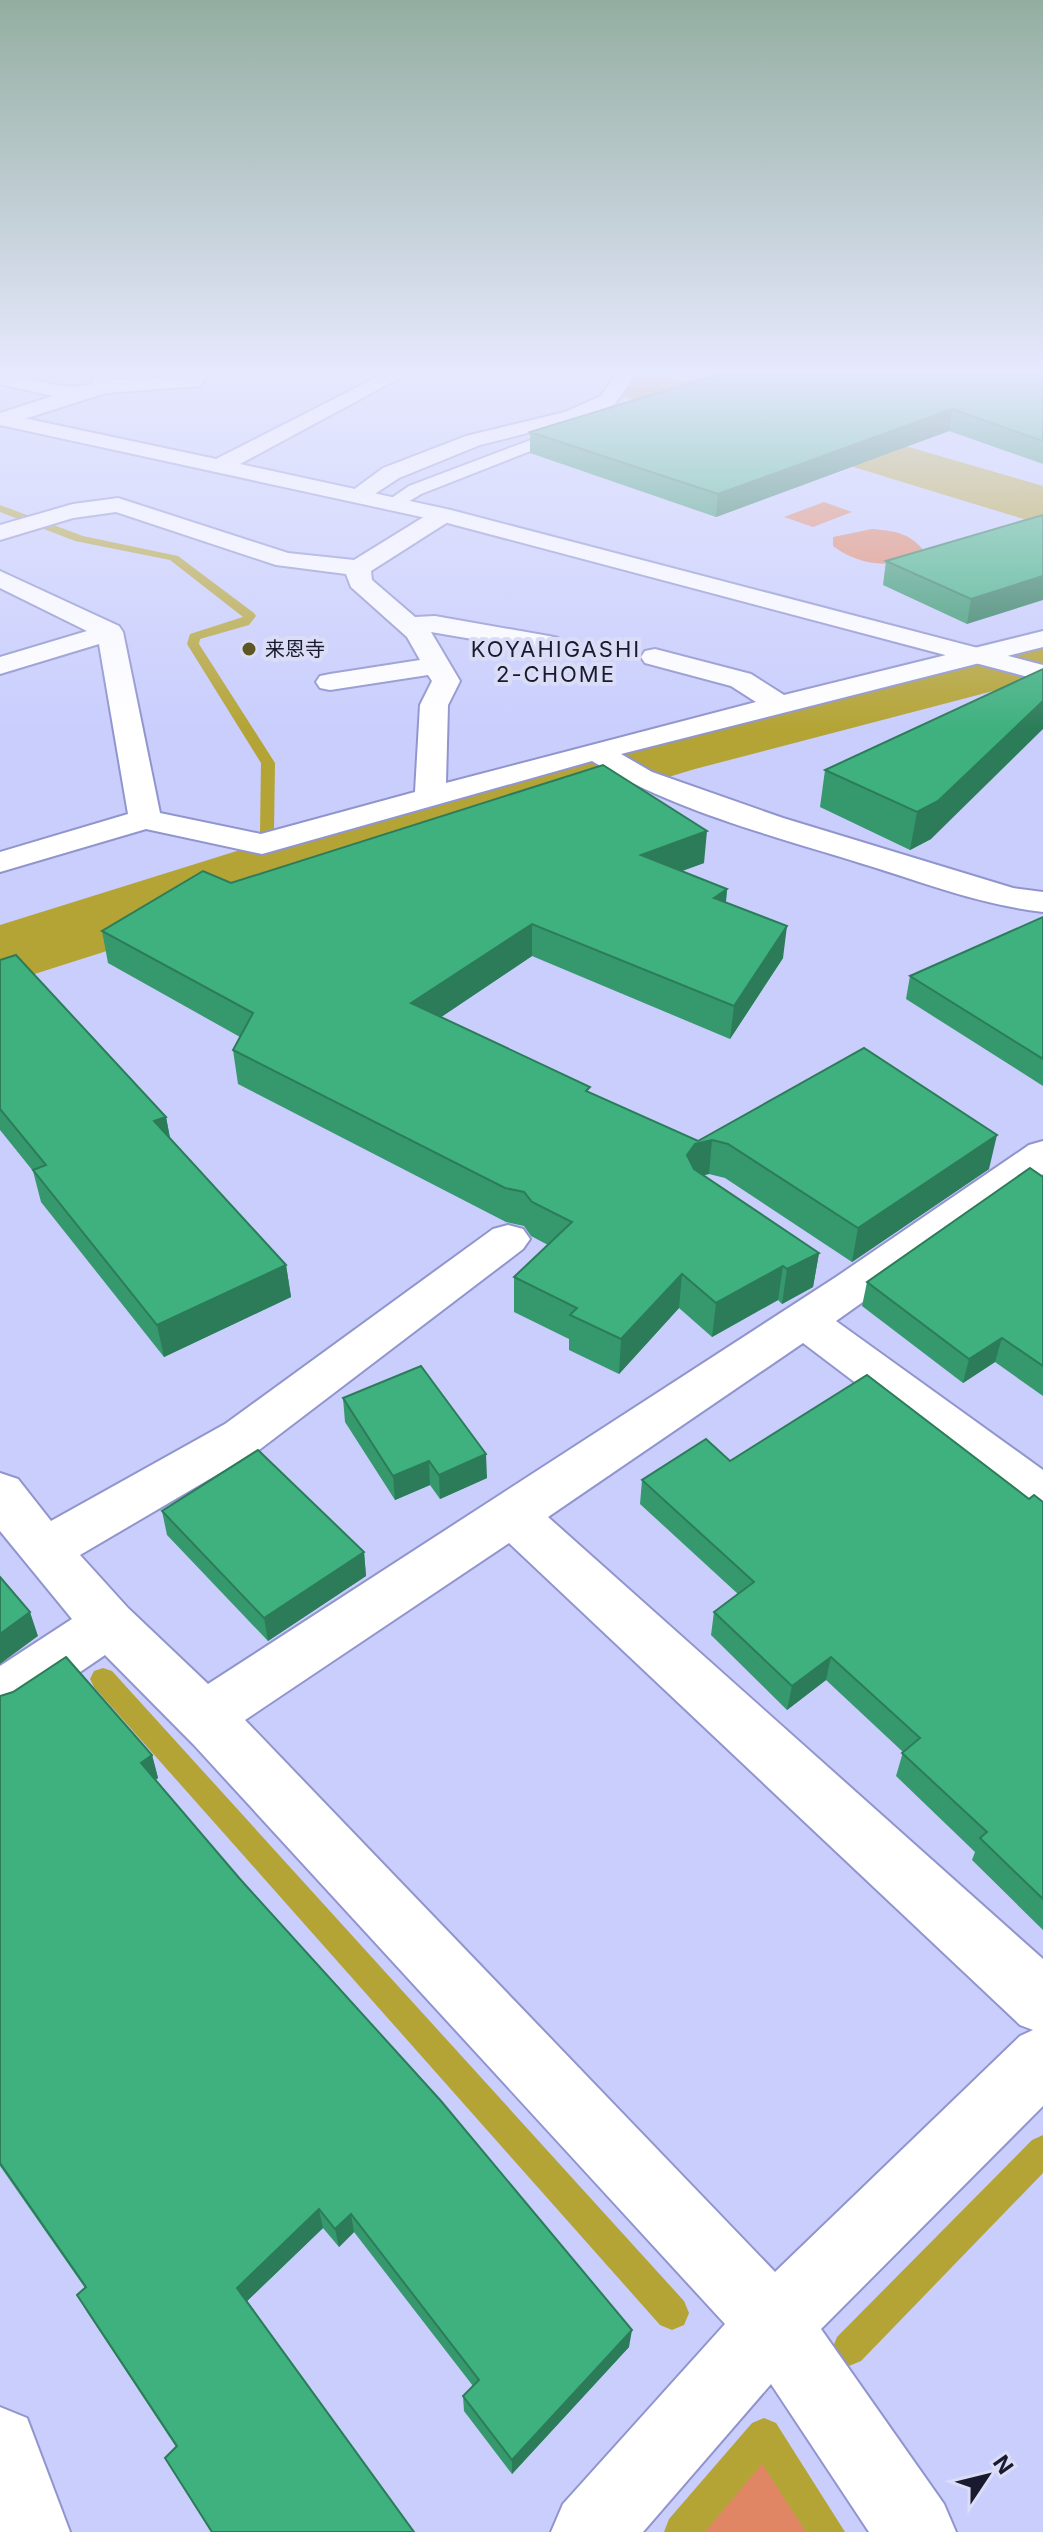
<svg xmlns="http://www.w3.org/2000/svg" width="1043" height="2532" viewBox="0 0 1043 2532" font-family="Inter,'Noto Sans JP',sans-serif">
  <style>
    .green { fill: #e18665 }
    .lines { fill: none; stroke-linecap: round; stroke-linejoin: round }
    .stream { fill: #b4a436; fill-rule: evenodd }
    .river { fill: #b4a436; fill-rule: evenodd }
    .service-casing { stroke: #9195cd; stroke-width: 4 }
    .minor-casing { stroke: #9195cd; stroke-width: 4 }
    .tertiary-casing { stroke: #9195cd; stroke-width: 4 }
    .service { fill: #fff; fill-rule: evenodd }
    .minor { fill: #fff; fill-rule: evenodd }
    .tertiary { fill: #fff; fill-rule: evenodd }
    .wall { fill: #36986d }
    .shaded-wall { fill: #2c7c59 }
    .building { fill: #3fb17f; stroke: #2c7c59; stroke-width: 2 }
    .poi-dot { fill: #5e5623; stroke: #daddf5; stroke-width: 3 }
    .labels { text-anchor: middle; stroke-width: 8; stroke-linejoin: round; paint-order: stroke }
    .far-poi-label { font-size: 20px; fill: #191a2f; stroke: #daddf5; text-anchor: start }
    .far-neighbourhood-label { font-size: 22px; letter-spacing: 2px; fill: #191a2f; stroke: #daddf5 }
  </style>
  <rect width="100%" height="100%" fill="#c9cefd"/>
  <path class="green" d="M 824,502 L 852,512 L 813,527 L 784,517 Z
    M 872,529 C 893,531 909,532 923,550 C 898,572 857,565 833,546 L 833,537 Z
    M 753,2454 L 771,2459 L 817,2532 L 692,2532 Z"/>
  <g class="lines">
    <path class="stream" d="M 0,505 L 83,536 L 178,556 L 254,613 L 256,616 L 249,625 L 200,639 L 199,644 L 275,763 L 274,832 L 283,868 L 281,871 L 271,871 L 269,868 L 260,832 L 261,763 L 187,644 L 190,634 L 243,617 L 170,560 L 75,541 L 0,512 Z
      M 103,1668 L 112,1671 L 684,2301 L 689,2313 L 684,2325 L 672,2330 L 660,2325 L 94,1687 L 90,1679 L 94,1671 Z
      M 1043,2135 L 1043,2173 L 861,2361 L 849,2366 L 837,2361 L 832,2349 L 837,2337 L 1032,2140 Z
      M 764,2418 L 776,2423 L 845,2532 L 806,2532 L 762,2464 L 705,2532 L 664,2532 L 669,2519 L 752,2423 Z"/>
    <path class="river" d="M 620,375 L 674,375 L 672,378 L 1043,486 L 1043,525 L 621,396 L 613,385 Z
      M 1043,634 L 1043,678 L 695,769 L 339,877 L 0,985 L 0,925 L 275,839 L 637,735 Z"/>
    <defs>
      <path id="service" d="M 573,424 L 579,426 L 579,432 L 421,494 L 398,508 L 386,508 L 383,504 L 409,486 Z"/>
      <path id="minor" d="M 0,375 C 29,375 61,393 92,384 L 96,375 L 114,375 L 113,380 L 206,375 L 201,386 L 106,393 L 2,426 L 0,413 L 53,396 L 0,384 Z
        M 616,375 L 635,375 L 615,404 L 579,420 L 480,445 L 399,478 L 364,501 L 348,501 L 345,496 L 383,468 L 466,436 L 565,412 L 601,396 Z
        M 118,498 L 288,553 L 354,560 L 435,510 L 451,510 L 455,515 L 451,520 L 371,571 L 372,580 L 415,617 L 435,616 L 549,636 L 558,638 L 562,644 L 558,650 L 549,652 L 431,632 L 460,681 L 448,705 L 446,783 L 756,702 L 731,686 L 645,663 L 641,657 L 645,651 L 655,649 L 751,674 L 784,695 L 1043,631 L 1043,647 L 621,754 L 652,772 L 783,818 L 1013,888 L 1043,892 L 1043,912 C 980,905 920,881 860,863 C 770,835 673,810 592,761 L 262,854 L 146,829 L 0,872 L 0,852 L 128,814 L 99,644 L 0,674 L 0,657 L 87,631 L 0,588 L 0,571 L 119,626 L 123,632 L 160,813 L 261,834 L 415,792 L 420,705 L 432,681 L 428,675 L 330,690 L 320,688 L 316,682 L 320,676 L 330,674 L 420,660 L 407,637 L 351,587 L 346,574 L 276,565 L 116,512 L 73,518 L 0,540 L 0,525 L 73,504 Z
        M 1043,1141 L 1043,1174 L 836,1321 L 1043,1470 L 1043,1517 L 1025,1511 L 803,1343 L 548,1517 L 1043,1959 L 1043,2106 L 821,2329 L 944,2504 L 956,2532 L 869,2532 L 771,2384 L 643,2532 L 551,2532 L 563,2504 L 725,2324 L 194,1745 L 105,1655 L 20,1713 L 0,1720 L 0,1666 L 72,1619 L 0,1531 L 0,1473 L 18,1479 L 51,1521 L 225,1424 L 493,1229 L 508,1225 L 523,1229 L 530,1239 L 523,1249 L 259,1450 L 80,1555 L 128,1608 L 208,1684 L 836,1277 L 1029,1145 ZM 509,1543 L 1020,2025 L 1033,2030 L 1020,2036 L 775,2272 L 245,1720 Z
        M 0,2407 L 27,2418 L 70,2532 L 0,2532 Z"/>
      <path id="tertiary" d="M 381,375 L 405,375 L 240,464 L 451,510 L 1043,665 L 1043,681 L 440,521 L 0,425 L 0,413 L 216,459 Z"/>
    </defs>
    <use href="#service" class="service-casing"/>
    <use href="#minor" class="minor-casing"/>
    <use href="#tertiary" class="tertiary-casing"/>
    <use href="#service" class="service"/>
    <use href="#minor" class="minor"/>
    <use href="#tertiary" class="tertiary"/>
  </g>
  <path class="wall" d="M 1043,375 L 1043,464 L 949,431 L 716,517 L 530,453 L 530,432 Z
    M 1043,515 L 967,624 L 883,585 L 886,561 Z
    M 1043,669 L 931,839 L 910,850 L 820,807 L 825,770 Z
    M 704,863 L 681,871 L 727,889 L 726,902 L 783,958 L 730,1039 L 532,956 L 441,1017 L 590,1093 L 698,1141 L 864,1048 L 989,1169 L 852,1262 L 725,1178 L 709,1174 L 703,1175 L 819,1253 L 813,1287 L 782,1304 L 778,1300 L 712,1337 L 679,1308 L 619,1374 L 569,1350 L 569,1339 L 514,1312 L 514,1277 L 548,1245 L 531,1236 L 524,1226 L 506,1222 L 238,1084 L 233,1050 L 240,1037 L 108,963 L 102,931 L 231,883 Z
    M 1043,917 L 1043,1086 L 906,999 L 910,976 Z
    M 0,960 L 166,1117 L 170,1139 L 286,1265 L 291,1297 L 164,1357 L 41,1202 L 33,1171 L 0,1130 Z
    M 1043,1177 L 1043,1396 L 995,1362 L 963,1383 L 862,1306 L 867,1282 Z
    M 343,1398 L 487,1478 L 440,1499 L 430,1485 L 395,1500 L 345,1422 Z
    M 730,1461 L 1043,1502 L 1043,1930 L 972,1860 L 975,1852 L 896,1776 L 903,1752 L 826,1680 L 787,1710 L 711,1635 L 714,1612 L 738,1594 L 640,1504 L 642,1480 Z
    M 162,1511 L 364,1552 L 366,1576 L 268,1641 L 167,1535 Z
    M 0,1696 L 152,1755 L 158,1778 L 155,1780 L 629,2347 L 512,2474 L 464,2411 L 463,2396 L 473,2386 L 354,2232 L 339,2247 L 323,2228 L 247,2301 L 414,2532 L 211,2532 L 165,2458 L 176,2447 L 87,2312 L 77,2295 L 85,2288 L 0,2166 Z"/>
  <path class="shaded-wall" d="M 952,409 L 949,431 L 716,517 L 718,494 Z
    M 1043,576 L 1043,600 L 967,624 L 971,599 Z
    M 1043,701 L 1043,729 L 931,839 L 910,850 L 917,812 Z
    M 707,831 L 704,863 L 639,887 L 641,855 Z
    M 727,889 L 724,921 L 714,898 Z
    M 532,924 L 532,956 L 413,1036 L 411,1003 Z
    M 787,926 L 783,958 L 730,1039 L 734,1006 Z
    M 166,1117 L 172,1148 L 154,1121 Z
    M 997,1135 L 989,1169 L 852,1262 L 858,1228 Z
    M 712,1140 L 709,1174 L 692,1178 L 687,1155 L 695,1144 Z
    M 819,1253 L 813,1287 L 782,1304 L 787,1269 Z
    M 286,1265 L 291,1297 L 164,1357 L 157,1325 Z
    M 783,1266 L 778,1300 L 712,1337 L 716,1303 Z
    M 682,1274 L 679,1308 L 619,1374 L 621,1339 Z
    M 1002,1338 L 995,1362 L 963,1383 L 969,1359 Z
    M 486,1454 L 487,1478 L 440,1499 L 439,1475 Z
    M 429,1461 L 430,1485 L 395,1500 L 393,1476 Z
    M 364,1552 L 366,1576 L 268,1641 L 264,1618 Z
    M 30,1612 L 38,1636 L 0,1664 L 0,1634 Z
    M 831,1657 L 826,1680 L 787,1710 L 792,1686 Z
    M 152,1755 L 158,1778 L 147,1786 L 141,1763 Z
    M 319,2209 L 323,2228 L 243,2305 L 237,2288 Z
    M 351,2214 L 354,2232 L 339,2247 L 335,2229 Z
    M 632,2330 L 629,2347 L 512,2474 L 512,2460 Z"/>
  <path class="building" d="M 717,375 L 1043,375 L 1043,441 L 952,409 L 718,494 L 530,432 Z
    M 1043,515 L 1043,576 L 971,599 L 886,561 Z
    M 1043,669 L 1043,701 L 938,801 L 917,812 L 825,770 Z
    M 603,765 L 707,831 L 641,855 L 727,889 L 714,898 L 787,926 L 734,1006 L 532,924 L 411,1003 L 590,1087 L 586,1091 L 698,1141 L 864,1048 L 997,1135 L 858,1228 L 728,1144 L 712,1140 L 695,1144 L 687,1155 L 694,1169 L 819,1253 L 787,1269 L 783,1266 L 716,1303 L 682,1274 L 621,1339 L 570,1315 L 577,1308 L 514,1277 L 572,1222 L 532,1202 L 524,1192 L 505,1188 L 233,1050 L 253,1013 L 102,931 L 203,871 L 231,883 Z
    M 1043,917 L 1043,1059 L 910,976 Z
    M 16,955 L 166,1117 L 154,1121 L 286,1265 L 157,1325 L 33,1170 L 46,1165 L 0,1109 L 0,960 Z
    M 1030,1168 L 1043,1177 L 1043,1366 L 1002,1338 L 969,1359 L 867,1282 Z
    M 421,1366 L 486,1454 L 439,1475 L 429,1461 L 393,1476 L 343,1398 Z
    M 867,1375 L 1029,1499 L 1034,1495 L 1043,1502 L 1043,1899 L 980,1838 L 987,1832 L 902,1753 L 920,1738 L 831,1657 L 792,1686 L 714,1612 L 754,1582 L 642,1480 L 706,1439 L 730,1461 Z
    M 258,1450 L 364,1552 L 264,1618 L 162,1511 Z
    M 0,1577 L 30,1612 L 0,1634 Z
    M 66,1657 L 152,1755 L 141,1763 L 240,1879 L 441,2101 L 632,2330 L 512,2460 L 463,2396 L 479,2380 L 351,2214 L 335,2229 L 319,2209 L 237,2288 L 414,2532 L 212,2532 L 165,2458 L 177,2446 L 77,2295 L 86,2287 L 0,2163 L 0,1696 L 13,1692 Z"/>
  <linearGradient id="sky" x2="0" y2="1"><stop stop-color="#93aea1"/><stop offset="0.51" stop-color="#e7e9fe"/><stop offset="1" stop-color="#e7e9fe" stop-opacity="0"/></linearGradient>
  <rect width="1043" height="729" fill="url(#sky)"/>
  <circle class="poi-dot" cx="249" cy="649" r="8"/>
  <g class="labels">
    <g class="far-poi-label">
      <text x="265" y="656">来恩寺</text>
    </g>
    <g class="far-neighbourhood-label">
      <text x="556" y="657">KOYAHIGASHI<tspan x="556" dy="25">2-CHOME</tspan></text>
    </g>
  </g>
  <g transform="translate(987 2476) rotate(55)" stroke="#daddf5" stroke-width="6" paint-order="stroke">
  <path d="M0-6L14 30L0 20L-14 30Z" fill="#191a2f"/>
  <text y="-12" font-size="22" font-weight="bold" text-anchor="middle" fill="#191a2f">N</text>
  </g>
</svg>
